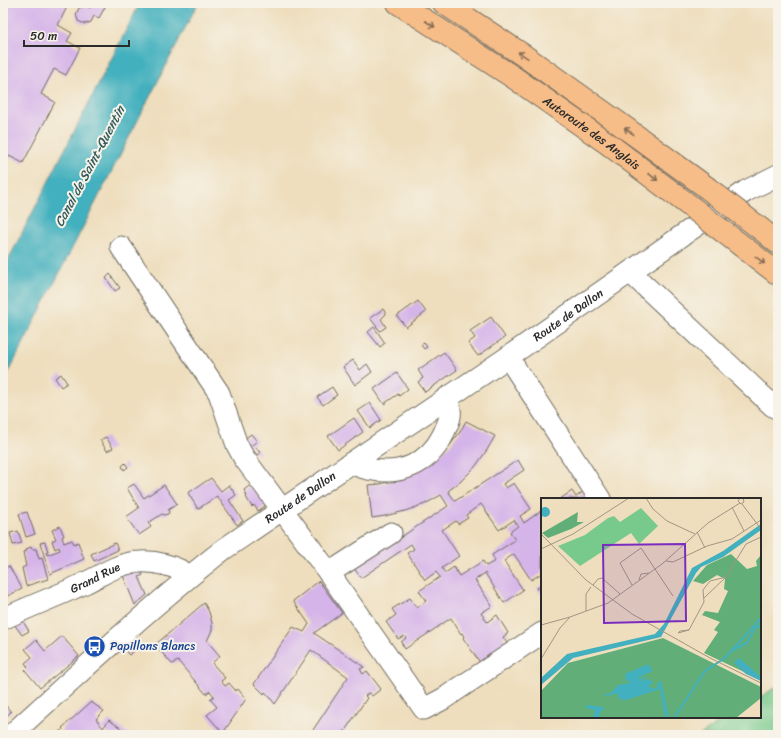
<svg xmlns="http://www.w3.org/2000/svg" width="781" height="738" viewBox="0 0 781 738" font-family="Sriracha,sans-serif">
  <style>
    .green { fill: #78ca8c; stroke: #527a5c }
    .water { fill: #42b0be; stroke: #366e74 }
    .building { fill: #d5b4e9; fill-rule: evenodd }
    .lines { fill: none; stroke-linecap: round; stroke-linejoin: round }
    .minor-casing { stroke: #6f6a5e; stroke-width: 23 }
    .highway-casing { stroke: #6f6a5e; stroke-width: 24 }
    .minor { stroke: #fff; stroke-width: 21 }
    .highway { stroke: #f7bd88; stroke-width: 22 }
    .highway-bridge-casing { stroke: #6f6a5e; stroke-width: 24; stroke-linecap: butt }
    .highway-bridge { stroke: #f7bd88; stroke-width: 22 }
    .oneway { stroke: #876d55 }
    .labels { text-anchor: middle; stroke-width: 4; stroke-linejoin: round; paint-order: stroke }
    .street-label { font-size: 12px; fill: #2b2b2b; stroke: #f7f3e8 }
    .transit-label { font-size: 12px; fill: #164399; stroke: #f7f3e8; text-anchor: start }
    .water-label { font-size: 13px; font-style: italic; fill: #335a5e; stroke: #f7f3e8 }
    .inset-river { fill: none; stroke: #42b0be; stroke-width: 2 }
    .inset-road { fill: none; stroke: #a09683; stroke-width: 1 }
    .view { fill: #7b2cbf; fill-opacity: 0.15; stroke: #7b2cbf; stroke-width: 2 }
    .inset-edge { fill: none; stroke: #2b2b2b; stroke-width: 2 }
  </style>
  <rect width="100%" height="100%" fill="#f7f3e8"/>
  <filter id="ink" filterUnits="userSpaceOnUse"><feTurbulence type="fractalNoise" baseFrequency=".025" numOctaves="2"/><feDisplacementMap in="SourceGraphic" scale="8" xChannelSelector="R" yChannelSelector="G"/><feConvolveMatrix kernelMatrix="1 2 1 2 8 2 1 2 1" color-interpolation-filters="sRGB"/></filter>
  <filter id="wash" filterUnits="userSpaceOnUse"><feTurbulence type="fractalNoise" baseFrequency=".012" numOctaves="4" result="noise"/><feDisplacementMap in="SourceGraphic" scale="16" xChannelSelector="R" yChannelSelector="G"/><feGaussianBlur stdDeviation="0.9" result="paint"/><feColorMatrix in="noise" values="0 0 0 0 0 0 0 0 0 0 0 0 0 0 0 0 0 1.4 0 .05"/><feComposite in="paint" operator="in"/></filter>
  <g filter="url(#wash)">
    <rect width="100%" height="100%" fill="#eedebd"/>
    <path class="green" d="M 778,686 L 778,735 L 700,735 L 728,717 L 760,717 L 760,697 Z"/>
    <path class="water" d="M 140,3 L 198,3 L 3,383 L 3,270 Z"/>
    <g id="blocks">
      <path class="building" d="M 3,3 L 69,3 L 58,25 L 72,33 L 67,41 L 80,48 L 66,75 L 54,69 L 41,94 L 55,102 L 23,163 L 9,156 L 3,168 Z
        M 93,3 L 107,3 L 99,18 L 94,16 L 91,22 L 85,24 L 78,21 L 76,14 L 79,8 L 86,6 L 90,8 Z
        M 110,274 L 120,288 L 115,291 L 106,278 Z
        M 418,301 L 426,312 L 406,327 L 397,316 Z
        M 383,309 L 386,314 L 381,319 L 386,327 L 380,331 L 370,318 Z
        M 491,317 L 505,337 L 478,356 L 468,343 L 475,338 L 470,331 Z
        M 374,327 L 385,343 L 380,347 L 368,332 Z
        M 424,343 L 427,347 L 424,349 L 421,345 Z
        M 444,352 L 457,370 L 425,392 L 418,382 L 423,378 L 418,370 Z
        M 353,360 L 360,370 L 367,364 L 372,372 L 355,385 L 343,367 Z
        M 397,373 L 408,389 L 399,396 L 398,394 L 384,404 L 374,389 Z
        M 61,374 L 67,383 L 61,387 L 55,378 Z
        M 332,387 L 337,395 L 323,405 L 317,397 Z
        M 370,403 L 381,420 L 370,428 L 358,411 Z
        M 354,418 L 363,432 L 338,450 L 328,436 Z
        M 466,421 L 495,436 L 487,450 L 475,467 L 460,482 L 448,491 L 455,501 L 518,460 L 524,470 L 503,484 L 506,488 L 514,483 L 531,509 L 520,516 L 524,523 L 542,510 L 542,573 L 531,580 L 514,554 L 504,561 L 523,590 L 504,603 L 485,573 L 475,580 L 492,606 L 481,613 L 487,622 L 497,615 L 508,633 L 503,637 L 509,646 L 491,658 L 489,654 L 486,656 L 488,659 L 481,664 L 463,638 L 464,637 L 462,633 L 461,634 L 451,618 L 405,649 L 401,642 L 406,638 L 404,636 L 398,639 L 386,622 L 396,615 L 392,609 L 410,598 L 417,608 L 426,601 L 419,591 L 440,577 L 436,572 L 425,580 L 407,553 L 414,549 L 411,544 L 361,578 L 354,568 L 448,506 L 441,495 L 425,504 L 405,511 L 385,516 L 372,518 L 368,485 L 380,484 L 396,480 L 433,461 L 450,445 L 460,432 ZM 481,504 L 499,530 L 514,520 L 518,526 L 510,532 L 515,540 L 492,555 L 495,561 L 486,566 L 483,561 L 459,576 L 454,567 L 445,573 L 442,568 L 459,556 L 442,530 L 456,521 L 458,524 L 468,518 L 466,515 Z
        M 251,434 L 257,441 L 247,449 L 242,441 Z
        M 106,437 L 113,448 L 107,451 L 100,440 Z
        M 256,447 L 260,453 L 257,455 L 253,450 Z
        M 125,463 L 128,467 L 124,470 L 122,466 Z
        M 211,478 L 221,491 L 229,485 L 236,495 L 229,500 L 243,521 L 237,525 L 217,496 L 198,509 L 188,493 Z
        M 253,483 L 268,504 L 258,511 L 254,505 L 252,507 L 246,497 L 247,496 L 244,490 Z
        M 134,484 L 144,498 L 164,485 L 177,504 L 168,510 L 169,512 L 168,514 L 164,515 L 162,514 L 148,523 L 151,527 L 139,535 L 126,517 L 139,508 L 127,488 Z
        M 585,490 L 591,499 L 560,499 L 572,491 L 576,497 Z
        M 27,512 L 35,534 L 26,537 L 19,514 Z
        M 60,526 L 64,536 L 62,537 L 64,543 L 72,540 L 74,544 L 78,542 L 84,559 L 50,574 L 40,543 L 45,542 L 48,551 L 46,552 L 47,555 L 60,550 L 59,547 L 55,549 L 52,541 L 56,539 L 52,530 Z
        M 18,531 L 22,543 L 13,545 L 10,533 Z
        M 115,543 L 118,550 L 94,561 L 91,554 Z
        M 31,547 L 32,549 L 36,549 L 39,559 L 42,558 L 48,579 L 26,586 L 22,568 L 26,566 L 23,552 L 27,551 L 26,549 Z
        M 9,566 L 15,577 L 17,579 L 22,589 L 5,597 L 3,593 L 3,568 L 5,568 Z
        M 137,572 L 142,573 L 143,575 L 139,577 L 147,595 L 135,605 L 122,573 Z
        M 319,581 L 342,613 L 314,633 L 364,667 L 360,669 L 363,674 L 367,671 L 381,689 L 372,696 L 369,693 L 365,696 L 367,698 L 342,735 L 314,735 L 311,733 L 348,677 L 311,650 L 275,704 L 268,695 L 265,692 L 264,694 L 254,684 L 293,627 L 304,632 L 309,624 L 293,601 Z
        M 542,585 L 542,595 L 537,588 Z
        M 204,603 L 209,612 L 212,623 L 212,630 L 207,641 L 220,656 L 212,663 L 225,678 L 221,681 L 225,686 L 229,683 L 236,691 L 238,689 L 246,699 L 223,733 L 207,715 L 217,707 L 210,699 L 214,696 L 210,691 L 206,694 L 178,661 L 172,664 L 155,645 Z
        M 22,620 L 29,631 L 22,635 L 14,624 Z
        M 62,636 L 79,656 L 40,688 L 25,670 L 28,667 L 25,663 L 32,657 L 25,649 L 36,640 L 45,651 Z
        M 131,648 L 134,651 L 129,655 L 126,652 Z
        M 3,702 L 11,712 L 4,718 L 6,721 L 3,723 Z
        M 91,702 L 104,711 L 96,719 L 103,728 L 109,720 L 131,735 L 110,735 L 102,729 L 100,733 L 102,735 L 57,735 L 63,729 L 62,728 Z"/>
    </g>
  </g>
  <g filter="url(#ink)">
    <use href="#blocks" fill-opacity="0" stroke="#6f6a5e" stroke-width="1"/>
    <g class="lines">
      <defs>
        <g id="minor">
          <path d="M 121,247 L 219,393 L 237,445 L 244,458 L 329,573 L 424,709 L 443,699 L 542,633"/>
          <path d="M 630,272 L 773,406 L 778,409"/>
          <path d="M 508,357 L 600,499"/>
          <path d="M 351,463 C 356,465 362,468 368,469 C 399,476 428,465 443,435 C 446,427 452,418 450,409 C 450,405 448,401 448,397"/>
          <path d="M 329,573 L 391,533"/>
          <path id="s1" d="M 3,619 C 30,606 58,596 85,583 C 102,575 120,562 140,562 C 154,561 178,566 189,576"/>
          <path id="s2" d="M 11,735 C 81,671 150,607 224,549 L 508,357 L 746,191 L 778,175"/>
        </g>
        <g id="highway">
          <path id="s3" d="M 398,3 L 513,77 L 607,143 L 690,206"/>
          <path d="M 444,3 L 523,55 L 620,124 L 706,187"/>
          <path d="M 762,230 L 778,243"/>
          <path d="M 742,246 L 778,274"/>
        </g>
      </defs>
      <use href="#minor" class="minor-casing"/>
      <use href="#highway" class="highway-casing"/>
      <use href="#minor" class="minor"/>
      <use href="#highway" class="highway"/>
      <defs>
        <path id="highway-bridge" d="M 706,187 L 762,230
          M 690,206 L 742,246"/>
      </defs>
      <use href="#highway-bridge" class="highway-bridge-casing"/>
      <use href="#highway-bridge" class="highway-bridge"/>
    </g>
    <defs><path id="oneway-shaft" d="M-6 0H5M1.5-3L5.5 0L1.5 3" fill="none" stroke-width="1.6" stroke-linecap="round" stroke-linejoin="round"/></defs>
    <g class="oneway">
      <use href="#oneway-shaft" transform="translate(430 24) rotate(33)"/>
      <use href="#oneway-shaft" transform="translate(523 55) rotate(-146)"/>
      <use href="#oneway-shaft" transform="translate(629 131) rotate(-144)"/>
      <use href="#oneway-shaft" transform="translate(653 177) rotate(37)"/>
      <use href="#oneway-shaft" transform="translate(760 260) rotate(38)"/>
    </g>
  </g>
  <defs>
    <symbol id="bus-disc" viewBox="-11 -11 22 22"><circle r="9.5" fill="#1a4fb4" stroke="#f7f3e8"/><path d="M-5-6H5V4H4V6H2V4H-2V6H-4V4H-5ZM-3.5-4V0h7V-4ZM-3.5 1.2v1.5H-2V1.2ZM2 1.2v1.5H3.5V1.2Z" fill="#fff"/></symbol>
  </defs>
  <g fill-rule="evenodd">
    <use href="#bus-disc" x="82" y="634" width="25" height="25"/>
  </g>
  <g class="labels">
    <g class="street-label">
      <text dy="4" stroke="none"><textPath href="#s3" startOffset="233">Autoroute des Anglais</textPath></text>
      <text dy="4" stroke="none"><textPath href="#s2" startOffset="699">Route de Dallon</textPath></text>
      <text dy="4" stroke="none"><textPath href="#s2" startOffset="375">Route de Dallon</textPath></text>
      <text dy="4" stroke="none"><textPath href="#s1" startOffset="101">Grand Rue</textPath></text>
    </g>
    <g class="transit-label">
      <text x="110" y="650">Papillons Blancs</text>
    </g>
    <g class="water-label">
      <text transform="translate(89 166) rotate(-62)" y="5">Canal de Saint-Quentin</text>
    </g>
  </g>
  <g transform="translate(541 498)">
    <rect width="220" height="220" fill="#eedebd"/>
    <path d="M 100,10 L 117,28 L 98,46 L 90,35 L 39,68 L 17,48 L 44,37 L 67,20 L 73,18 L 79,24 Z" fill="#78ca8c"/>
    <path d="M 37,14 L 36,24 L 43,24 L 30,31 L 7,40 L 1,35 ZM 190,56 L 206,71 L 216,68 L 215,63 L 220,57 L 220,182 L 163,155 L 177,134 L 173,132 L 179,124 L 161,117 L 164,113 L 177,115 L 187,93 L 183,91 L 184,81 L 176,77 L 162,86 L 152,83 L 166,67 ZM 122,140 L 220,189 L 220,200 L 195,220 L 0,220 L 0,193 L 27,165 Z" fill="#62ae78"/>
    <path d="M-1 14a5 5 0 1 1 10 0a5 5 0 1 1-10 0ZM 220,26 L 220,32 L 182,59 L 160,69 L 155,75 L 120,139 L 32,160 L 0,187 L 0,180 L 26,156 L 114,136 L 123,126 L 151,70 L 182,53 ZM 198,160 L 219,178 L 220,183 L 205,176 L 193,165 ZM 105,167 L 108,167 L 111,173 L 95,181 L 107,179 L 99,183 L 108,181 L 112,185 L 107,188 L 113,191 L 119,187 L 114,187 L 120,183 L 128,220 L 125,220 L 123,214 L 119,191 L 85,202 L 78,201 L 76,195 L 67,198 L 62,197 L 70,195 L 77,187 L 89,185 L 87,182 L 81,183 L 85,181 L 84,176 ZM 46,207 L 62,209 L 63,212 L 59,213 L 58,220 L 52,220 L 54,212 L 45,210 Z" fill="#42b0be"/>
    <path class="inset-river" d="M 190,153 L 206,145 L 214,130 L 220,127M 133,220 L 164,173 L 184,160 L 220,120"/>
    <path class="inset-road" d="M 105,0 L 112,11 L 126,23 L 154,36M 199,0 L 197,3 L 200,6 L 203,4 L 202,0M 201,6 L 220,31M 191,9 L 203,33M 156,34 L 164,50M 0,36 L 45,82 L 91,116 L 169,160 L 220,185M 0,51 L 32,36 L 88,0M 125,63 L 132,64 L 166,48 L 191,41 L 220,22M 98,82 L 100,76 L 108,75M 52,87 L 57,81 L 61,80 L 79,96M 91,87 L 79,65 L 100,50 L 132,98M 163,100 L 185,79 L 205,46 L 220,39M 45,113 L 45,96 L 50,89M 0,127 L 29,119M 148,132 L 137,135 L 139,133 L 148,132 L 163,104 L 162,92 L 169,83 L 185,79M 0,161 L 19,130 L 29,119 L 67,105 L 121,66 L 167,25 L 199,5"/>
    <path class="view" d="M 144,46 L 145,123 L 63,125 L 62,47 Z"/>
    <rect width="220" height="220" class="inset-edge"/>
  </g>
  <rect width="781" height="738" fill="none" stroke="#f7f3e8" stroke-width="16"/>
  <path d="M24 40v6h105v-6" fill="none" stroke="#2b2b2b" stroke-width="2"/>
  <text x="30" y="40" font-size="12" fill="#2b2b2b" stroke="#f7f3e8" stroke-width="3" paint-order="stroke">50 m</text>
</svg>
